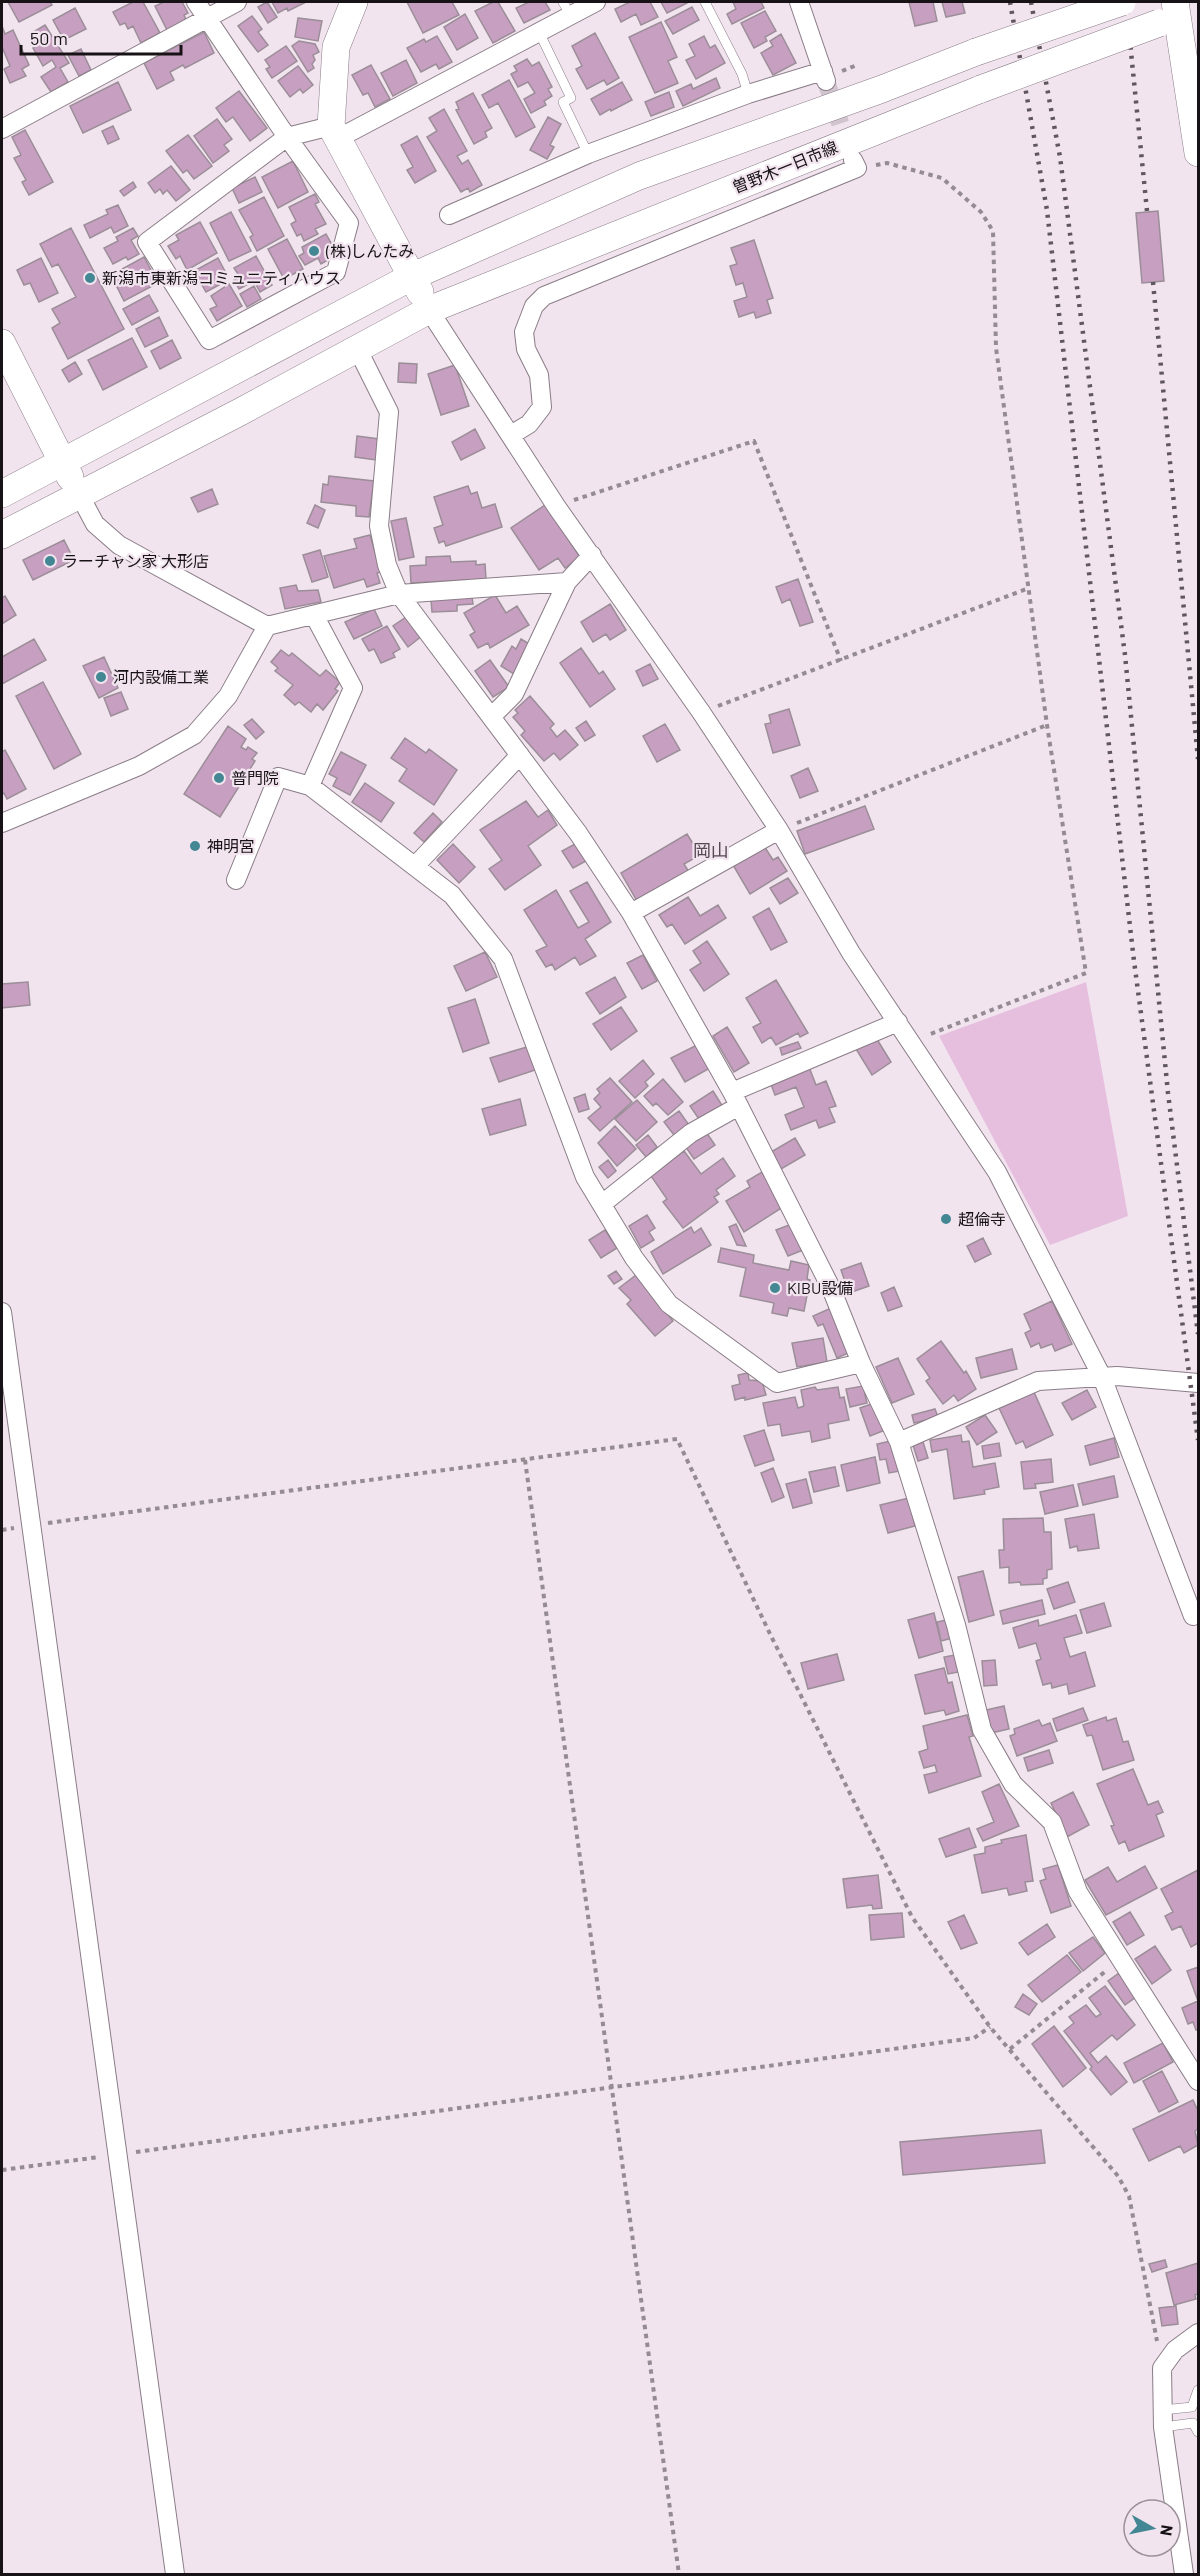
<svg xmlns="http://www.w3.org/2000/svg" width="1200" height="2576" viewBox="0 0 1200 2576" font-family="Barlow,'Noto Sans JP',sans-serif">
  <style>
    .green { fill: #e6bfdf }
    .building { fill: #c79fc0; stroke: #9b8e98; stroke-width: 1.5 }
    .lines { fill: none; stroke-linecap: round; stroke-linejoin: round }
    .street-tunnel { stroke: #d1c4ce; stroke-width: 18; stroke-dasharray: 18 9; stroke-linecap: butt }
    .lane-casing { stroke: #8a7d87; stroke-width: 10 }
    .street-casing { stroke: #8a7d87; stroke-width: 20 }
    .secondary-casing { stroke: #8a7d87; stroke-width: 28 }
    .path { stroke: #958b93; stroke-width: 4; stroke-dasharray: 4.5 4.5; stroke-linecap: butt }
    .lane { stroke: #fff; stroke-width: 9 }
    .street { stroke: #fff; stroke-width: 18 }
    .secondary { stroke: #fff; stroke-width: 27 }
    .rail { stroke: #5f575d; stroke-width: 4.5; stroke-dasharray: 3 6; stroke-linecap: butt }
    .secondary-bridge-casing { stroke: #8a7d87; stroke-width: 28; stroke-linecap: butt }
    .secondary-bridge { stroke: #fff; stroke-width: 27 }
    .poi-dot { fill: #428793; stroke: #f2e4ef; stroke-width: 2 }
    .labels { text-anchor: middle; stroke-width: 4.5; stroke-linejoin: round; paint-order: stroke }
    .street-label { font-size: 16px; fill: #161215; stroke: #f2e4ef }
    .poi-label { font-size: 16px; fill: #161215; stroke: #f2e4ef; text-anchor: start }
    .neighbourhood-label { font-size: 18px; fill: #554953; stroke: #f2e4ef }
  </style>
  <rect width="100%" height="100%" fill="#f2e4ef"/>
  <path class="green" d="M 1086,982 L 1128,1216 L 1050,1245 L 939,1036 Z"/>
  <path class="building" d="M 8,2 L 50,2 L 52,5 L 19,22 Z
    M 133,2 L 143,2 L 160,33 L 141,43 L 133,26 L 128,29 L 125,23 L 120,25 L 113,12 Z
    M 164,2 L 182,2 L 188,13 L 184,15 L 187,22 L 168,32 L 155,6 Z
    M 267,2 L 277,17 L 268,23 L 258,7 Z
    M 272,2 L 306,2 L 288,11 L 287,8 L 278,13 Z
    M 407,2 L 452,2 L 459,15 L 423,33 Z
    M 493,2 L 498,2 L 515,31 L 493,43 L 475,11 Z
    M 529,2 L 545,2 L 550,10 L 524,23 L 516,8 Z
    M 630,2 L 650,2 L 658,17 L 641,25 L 636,14 L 621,22 L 615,9 Z
    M 661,2 L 689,2 L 667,13 Z
    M 733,2 L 761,2 L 764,8 L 732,24 L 727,14 L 736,9 Z
    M 909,2 L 933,2 L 937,21 L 915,26 Z
    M 942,2 L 962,2 L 965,13 L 946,17 Z
    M 692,7 L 699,20 L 673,34 L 665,21 Z
    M 75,8 L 86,29 L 64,40 L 53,20 Z
    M 765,11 L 776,31 L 765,37 L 767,41 L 754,48 L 741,23 Z
    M 465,14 L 478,38 L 457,50 L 444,27 Z
    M 252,16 L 262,29 L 258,32 L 268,45 L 258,52 L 238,26 Z
    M 298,18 L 322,21 L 318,41 L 295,37 Z
    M 661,22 L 677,57 L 668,61 L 678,83 L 655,93 L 629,37 Z
    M 45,25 L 69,63 L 60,68 L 68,82 L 51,92 L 41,77 L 56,67 L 52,60 L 43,66 L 33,48 L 37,46 L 30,34 Z
    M 2,26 L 5,34 L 13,30 L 29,65 L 22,69 L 26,76 L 10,83 L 4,69 L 10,66 L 2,47 Z
    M 204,32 L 214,53 L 185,68 L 183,65 L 170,72 L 174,80 L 157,89 L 144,63 Z
    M 595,33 L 619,78 L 607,85 L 604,80 L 587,89 L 576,69 L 582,66 L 572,46 Z
    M 781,34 L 796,63 L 773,75 L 761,53 L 773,46 L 770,41 Z
    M 437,36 L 452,62 L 439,69 L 436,64 L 421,72 L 407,48 L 424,39 L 426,42 Z
    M 704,36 L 710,48 L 715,45 L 725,63 L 696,79 L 686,60 L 695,56 L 689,44 Z
    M 299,41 L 315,44 L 319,52 L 313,55 L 315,60 L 312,64 L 314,68 L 308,72 L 292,46 Z
    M 286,46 L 297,61 L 272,78 L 266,69 L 270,67 L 265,60 Z
    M 81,49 L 91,70 L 79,76 L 68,55 Z
    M 527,59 L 532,66 L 539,62 L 552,87 L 548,89 L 552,96 L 544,101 L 546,105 L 531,113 L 524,99 L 535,93 L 528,82 L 518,87 L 511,74 L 517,71 L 514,66 Z
    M 406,60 L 417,83 L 393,96 L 381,73 Z
    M 371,65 L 390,99 L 375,107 L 368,93 L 363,95 L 352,75 Z
    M 298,66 L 313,85 L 303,93 L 300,89 L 290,97 L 278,81 Z
    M 716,78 L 720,88 L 683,106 L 676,91 L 691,84 L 693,89 Z
    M 509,80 L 535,127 L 516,137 L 498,103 L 489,108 L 482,95 Z
    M 118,82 L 131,110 L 83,133 L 70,106 Z
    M 622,82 L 632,100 L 611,111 L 610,109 L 600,115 L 591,99 Z
    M 239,91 L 267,128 L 250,141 L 233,117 L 226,122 L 216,108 Z
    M 669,92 L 674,107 L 651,116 L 645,102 Z
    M 473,93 L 492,128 L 485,132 L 487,137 L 474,144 L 456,110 L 459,109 L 456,102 Z
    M 444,109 L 467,151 L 457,156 L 462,164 L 468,160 L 482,185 L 470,192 L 468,188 L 461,192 L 427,137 L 437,131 L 429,118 Z
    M 548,117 L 561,124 L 550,145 L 554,147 L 547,159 L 530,150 Z
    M 217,119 L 232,139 L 224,145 L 229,151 L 213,163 L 194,136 Z
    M 113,126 L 119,139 L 108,144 L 102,131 Z
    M 25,130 L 53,182 L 29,195 L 22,182 L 26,180 L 14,158 L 21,155 L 12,137 Z
    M 188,135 L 212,166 L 194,179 L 187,170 L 183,173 L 166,151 Z
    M 417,136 L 436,171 L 415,183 L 407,170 L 413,167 L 401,145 Z
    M 293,161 L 308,192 L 278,208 L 262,177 Z
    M 171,166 L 190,190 L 176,201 L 167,190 L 163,194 L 160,189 L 155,193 L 148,183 Z
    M 255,177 L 262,192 L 239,203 L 232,188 Z
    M 133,182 L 136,187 L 124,196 L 120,191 Z
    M 315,194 L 319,202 L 315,204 L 326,224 L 315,229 L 318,234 L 304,241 L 301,234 L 297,236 L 291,224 L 296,221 L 289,207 Z
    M 264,197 L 284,236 L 257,251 L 250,237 L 253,235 L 239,210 Z
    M 118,205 L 128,226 L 114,233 L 111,227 L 90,238 L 84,225 L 108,214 L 106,210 Z
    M 1158,211 L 1164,281 L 1142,283 L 1136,213 Z
    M 231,212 L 251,251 L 229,261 L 210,223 Z
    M 200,222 L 217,253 L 187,270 L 180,256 L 176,259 L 168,246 L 179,240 L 176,235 Z
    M 71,228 L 124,329 L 68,359 L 52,328 L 60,323 L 52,309 L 76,297 L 58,264 L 52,267 L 40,244 Z
    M 133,228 L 138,236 L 131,240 L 139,254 L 128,260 L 126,257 L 113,264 L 104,248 L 118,241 L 116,237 Z
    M 326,234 L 334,248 L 324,253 L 328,260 L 321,264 L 318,258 L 305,265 L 299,256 L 304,253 L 302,247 Z
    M 287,239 L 303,269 L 284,279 L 268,249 Z
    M 754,240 L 773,298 L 767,300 L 771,313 L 756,318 L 754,312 L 739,317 L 734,301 L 747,297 L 743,283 L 736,285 L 730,266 L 737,264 L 731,248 Z
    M 256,256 L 272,285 L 260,292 L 254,281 L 239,289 L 234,280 L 240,277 L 234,268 Z
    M 144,257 L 158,283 L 124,301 L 111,275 Z
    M 41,258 L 58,293 L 39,302 L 30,283 L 24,285 L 17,270 Z
    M 218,258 L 227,275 L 219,280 L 221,284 L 206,292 L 194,271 Z
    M 229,284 L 242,306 L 217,321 L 210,309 L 217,306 L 211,296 Z
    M 254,286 L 261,299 L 247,307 L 240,294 Z
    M 149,295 L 158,311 L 132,325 L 123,309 Z
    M 159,317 L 168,336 L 145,347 L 136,329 Z
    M 132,338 L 147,367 L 103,390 L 88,360 Z
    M 172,340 L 181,358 L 160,369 L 151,351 Z
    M 75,362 L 82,374 L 69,382 L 62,370 Z
    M 399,363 L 417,364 L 416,383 L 398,382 Z
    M 455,365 L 469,406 L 441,415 L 428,374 Z
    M 475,429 L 485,448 L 461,460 L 452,442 Z
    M 357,436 L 379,439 L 376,460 L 355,457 Z
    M 329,476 L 374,481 L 369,517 L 356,516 L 356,506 L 321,502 L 323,484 L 328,485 Z
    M 468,486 L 471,494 L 477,492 L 482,508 L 495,504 L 502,527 L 446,546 L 444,541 L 439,543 L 434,528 L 443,525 L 434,497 Z
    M 212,489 L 218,504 L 198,512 L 191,498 Z
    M 315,505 L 325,510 L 318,528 L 307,523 Z
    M 545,505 L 580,557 L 565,568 L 558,558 L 539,570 L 511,528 Z
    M 406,518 L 414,557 L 399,560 L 391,521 Z
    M 370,535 L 381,572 L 377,573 L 380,583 L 367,587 L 364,579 L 334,588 L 324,556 L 357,548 L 354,539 Z
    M 64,540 L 74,560 L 33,580 L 23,560 Z
    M 320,550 L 328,577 L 312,582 L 303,555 Z
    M 450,556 L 451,562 L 476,561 L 476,565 L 485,564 L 486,579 L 411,583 L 410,566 L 426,565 L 426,557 Z
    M 798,579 L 813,622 L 800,626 L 790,599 L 782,603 L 776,587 Z
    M 296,585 L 298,591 L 318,590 L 321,602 L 285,609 L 280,588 Z
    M 495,595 L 506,613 L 517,606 L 529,625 L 490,648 L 488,643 L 478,648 L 470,635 L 475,632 L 464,613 Z
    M 5,596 L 16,615 L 2,624 L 2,598 Z
    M 472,597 L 473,604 L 457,605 L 457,611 L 432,612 L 431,600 Z
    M 610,604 L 626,630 L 610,640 L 606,634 L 593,642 L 581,622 Z
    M 374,609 L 382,626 L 354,639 L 345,622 Z
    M 409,615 L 423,635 L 408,647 L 393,626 Z
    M 387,626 L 400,649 L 393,653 L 395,657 L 381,663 L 374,649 L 369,651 L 362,639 Z
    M 34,639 L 46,660 L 2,684 L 2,657 Z
    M 521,639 L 531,645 L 514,674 L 501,666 L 512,646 L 516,649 Z
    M 581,648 L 599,674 L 603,671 L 615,689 L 590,707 L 560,663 Z
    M 281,650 L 289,656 L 292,653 L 320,676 L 326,670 L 340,682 L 335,689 L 338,691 L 323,710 L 317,704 L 311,712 L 299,702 L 295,705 L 284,695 L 293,685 L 275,671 L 278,668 L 271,662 Z
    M 104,657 L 118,688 L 99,698 L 83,666 Z
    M 490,660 L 509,687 L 493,697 L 475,671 Z
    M 650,664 L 658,679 L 643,686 L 636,671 Z
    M 43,682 L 81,754 L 54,769 L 16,696 Z
    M 121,692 L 128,709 L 111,716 L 104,698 Z
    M 530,696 L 554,724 L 550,728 L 557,737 L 565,730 L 578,745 L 560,760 L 554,753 L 544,761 L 521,735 L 525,731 L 513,717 L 518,713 L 515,710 Z
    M 789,709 L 800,745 L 773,753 L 765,724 L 771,723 L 769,715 Z
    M 252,719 L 264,732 L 256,739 L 244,725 Z
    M 586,721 L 595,735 L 585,741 L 576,728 Z
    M 665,724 L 680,750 L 657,762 L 643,736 Z
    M 228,726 L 246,739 L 241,747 L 246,750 L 248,747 L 257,753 L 252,759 L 255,761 L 220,817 L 184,794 Z
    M 405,738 L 426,753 L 429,749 L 457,770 L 434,805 L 399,781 L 407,769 L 391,758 Z
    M 5,750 L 26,789 L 7,799 L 4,793 L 2,795 L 2,752 Z
    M 341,752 L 366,765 L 350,795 L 333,786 L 337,778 L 329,774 Z
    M 808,768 L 818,791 L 800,798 L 791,776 Z
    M 365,783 L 394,803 L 381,822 L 352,802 Z
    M 526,801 L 538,817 L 548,810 L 557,825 L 528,846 L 541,865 L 505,890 L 489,869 L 502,860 L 480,830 Z
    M 865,806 L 874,829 L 805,854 L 797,831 Z
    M 433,813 L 442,822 L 424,842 L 414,833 Z
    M 687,834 L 700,855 L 684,864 L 689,872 L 637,901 L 621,873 Z
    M 453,844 L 475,867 L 459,883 L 437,860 Z
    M 575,844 L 586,861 L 573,868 L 562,851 Z
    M 764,846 L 773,860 L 778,857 L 787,871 L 750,894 L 733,865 Z
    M 788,878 L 798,893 L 780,904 L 770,888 Z
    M 587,882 L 611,922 L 585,939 L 596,956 L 580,965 L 575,957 L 555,970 L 552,964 L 546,967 L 536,951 L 547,946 L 524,910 L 556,890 L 578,928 L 589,922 L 570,891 Z
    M 688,897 L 700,916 L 718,905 L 726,918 L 685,944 L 672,924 L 667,927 L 659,915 Z
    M 769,908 L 787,942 L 771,950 L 753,917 Z
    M 707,941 L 729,974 L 704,991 L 690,970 L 701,963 L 693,951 Z
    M 485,952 L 497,977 L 466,991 L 454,966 Z
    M 643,955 L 657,981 L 642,989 L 627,963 Z
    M 615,977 L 626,997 L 600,1014 L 586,993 Z
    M 776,980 L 808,1033 L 800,1037 L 798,1033 L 776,1045 L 771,1037 L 762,1043 L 753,1027 L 761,1023 L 746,998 Z
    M 28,982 L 30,1005 L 2,1008 L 2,984 Z
    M 475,999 L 489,1043 L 463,1052 L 448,1008 Z
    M 621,1007 L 637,1031 L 611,1050 L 593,1024 Z
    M 727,1027 L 749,1063 L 734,1072 L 713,1036 Z
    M 875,1036 L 891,1062 L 872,1075 L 856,1049 Z
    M 798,1042 L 801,1048 L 782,1055 L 780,1048 Z
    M 697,1045 L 710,1068 L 685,1082 L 671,1058 Z
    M 527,1047 L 535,1070 L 499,1082 L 490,1058 Z
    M 643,1060 L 654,1074 L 645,1082 L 648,1086 L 635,1098 L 619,1081 Z
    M 809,1067 L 816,1085 L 826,1081 L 836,1106 L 829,1108 L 835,1122 L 819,1128 L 816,1120 L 791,1130 L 785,1115 L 804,1107 L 796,1087 L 775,1095 L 769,1079 Z
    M 610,1078 L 632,1102 L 600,1131 L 588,1118 L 601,1107 L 594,1099 L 600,1093 L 597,1089 Z
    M 663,1079 L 683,1102 L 668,1115 L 656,1103 L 653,1106 L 644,1096 Z
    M 713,1091 L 723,1107 L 701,1122 L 690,1106 Z
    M 585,1094 L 589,1109 L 579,1112 L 574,1098 Z
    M 520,1099 L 526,1125 L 490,1135 L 482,1109 Z
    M 637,1100 L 657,1122 L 636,1141 L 615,1119 Z
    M 679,1111 L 689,1125 L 674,1135 L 664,1122 Z
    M 615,1126 L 636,1149 L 617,1166 L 598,1143 Z
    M 706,1132 L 715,1145 L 694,1159 L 685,1146 Z
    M 648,1135 L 657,1147 L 646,1157 L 636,1145 Z
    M 795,1138 L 805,1155 L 781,1169 L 771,1152 Z
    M 684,1151 L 701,1174 L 723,1158 L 735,1176 L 716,1190 L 719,1194 L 714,1197 L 718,1202 L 683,1228 L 663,1202 L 667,1199 L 651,1176 Z
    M 608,1160 L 616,1171 L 608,1178 L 599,1167 Z
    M 762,1172 L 783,1207 L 744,1232 L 726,1201 L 750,1187 L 747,1181 Z
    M 647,1215 L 655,1228 L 649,1232 L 654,1240 L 641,1248 L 629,1226 Z
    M 736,1224 L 746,1246 L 737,1245 L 729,1227 Z
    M 792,1224 L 803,1250 L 788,1256 L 776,1230 Z
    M 691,1227 L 694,1233 L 701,1228 L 711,1245 L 663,1274 L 651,1252 Z
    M 605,1230 L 617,1248 L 601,1258 L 589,1240 Z
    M 983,1238 L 991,1254 L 975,1262 L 967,1246 Z
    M 721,1248 L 754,1255 L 753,1263 L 789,1270 L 791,1261 L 809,1265 L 807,1279 L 810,1280 L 804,1311 L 789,1308 L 787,1316 L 772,1313 L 774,1303 L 740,1296 L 746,1268 L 718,1262 Z
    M 861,1263 L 869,1286 L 849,1293 L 841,1270 Z
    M 616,1271 L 622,1279 L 614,1284 L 608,1276 Z
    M 636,1275 L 673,1321 L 655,1336 L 627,1304 L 631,1300 L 619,1288 Z
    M 894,1287 L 902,1306 L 888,1311 L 881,1293 Z
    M 1052,1301 L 1072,1344 L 1055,1351 L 1052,1344 L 1041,1348 L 1039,1343 L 1031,1347 L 1025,1333 L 1031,1330 L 1024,1314 Z
    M 831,1308 L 848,1353 L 837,1358 L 823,1324 L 818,1326 L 813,1316 Z
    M 823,1338 L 827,1362 L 797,1367 L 792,1343 Z
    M 941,1341 L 964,1373 L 966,1371 L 976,1389 L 958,1401 L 954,1395 L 943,1404 L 926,1381 L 930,1378 L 917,1359 Z
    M 1012,1349 L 1017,1369 L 981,1378 L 976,1358 Z
    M 898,1358 L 914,1394 L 892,1403 L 876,1367 Z
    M 748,1373 L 749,1380 L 762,1381 L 766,1395 L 745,1400 L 745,1397 L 735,1400 L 732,1386 L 740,1384 L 738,1375 Z
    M 863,1386 L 867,1403 L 850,1407 L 846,1389 Z
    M 815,1387 L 817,1390 L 838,1387 L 840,1398 L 844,1397 L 849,1420 L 828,1424 L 830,1438 L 812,1442 L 810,1431 L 782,1436 L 780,1424 L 768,1426 L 763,1403 L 795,1397 L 798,1408 L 804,1406 L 801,1390 Z
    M 1087,1390 L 1096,1407 L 1072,1420 L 1062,1403 Z
    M 1034,1392 L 1053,1435 L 1026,1448 L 1023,1441 L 1016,1444 L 998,1406 Z
    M 874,1403 L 885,1430 L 870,1436 L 860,1408 Z
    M 935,1409 L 938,1417 L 914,1423 L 912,1415 Z
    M 985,1415 L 997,1432 L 977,1445 L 966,1427 Z
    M 764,1430 L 774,1460 L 755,1466 L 744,1436 Z
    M 961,1435 L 962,1442 L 969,1441 L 973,1467 L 995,1463 L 999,1487 L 984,1490 L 985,1494 L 954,1499 L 947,1449 L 932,1452 L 930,1440 Z
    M 1114,1438 L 1119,1457 L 1090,1465 L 1085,1446 Z
    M 891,1441 L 900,1471 L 889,1473 L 886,1459 L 880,1460 L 877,1444 Z
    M 923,1442 L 928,1458 L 918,1461 L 913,1445 Z
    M 999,1443 L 1001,1456 L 984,1459 L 982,1446 Z
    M 875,1457 L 880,1483 L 847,1491 L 841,1465 Z
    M 1051,1459 L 1053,1482 L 1035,1484 L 1036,1488 L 1024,1489 L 1021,1462 Z
    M 835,1467 L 839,1486 L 814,1492 L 809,1472 Z
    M 773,1468 L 784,1497 L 772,1502 L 761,1473 Z
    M 1114,1476 L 1118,1497 L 1083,1505 L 1078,1484 Z
    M 806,1479 L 812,1503 L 793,1508 L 786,1484 Z
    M 1073,1485 L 1078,1506 L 1045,1514 L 1040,1492 Z
    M 909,1498 L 915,1526 L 888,1533 L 880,1505 Z
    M 1094,1514 L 1099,1548 L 1078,1551 L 1077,1546 L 1070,1548 L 1065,1519 Z
    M 1043,1518 L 1044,1532 L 1051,1532 L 1052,1569 L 1047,1570 L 1047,1578 L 1043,1579 L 1043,1584 L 1021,1585 L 1020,1582 L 1009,1583 L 1009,1567 L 1000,1568 L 999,1550 L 1004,1550 L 1003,1519 Z
    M 983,1571 L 994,1615 L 969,1622 L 958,1577 Z
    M 1068,1582 L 1075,1602 L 1054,1609 L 1047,1589 Z
    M 1042,1600 L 1045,1614 L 1003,1624 L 1000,1611 Z
    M 1104,1603 L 1111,1626 L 1087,1633 L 1080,1610 Z
    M 934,1613 L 943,1651 L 919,1658 L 908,1620 Z
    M 1076,1615 L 1082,1633 L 1064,1638 L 1070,1657 L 1085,1652 L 1095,1686 L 1069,1694 L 1067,1684 L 1052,1688 L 1051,1683 L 1043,1685 L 1036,1661 L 1041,1659 L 1036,1643 L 1019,1648 L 1013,1628 L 1038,1620 L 1039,1626 Z
    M 951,1619 L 956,1637 L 941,1641 L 937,1622 Z
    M 837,1654 L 844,1680 L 808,1689 L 801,1663 Z
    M 960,1654 L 964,1671 L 948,1674 L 944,1657 Z
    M 995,1660 L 997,1685 L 984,1686 L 982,1661 Z
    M 944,1668 L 948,1683 L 952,1682 L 959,1711 L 946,1715 L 944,1710 L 925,1714 L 915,1675 Z
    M 1004,1706 L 1009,1729 L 991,1733 L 986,1710 Z
    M 1083,1708 L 1088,1720 L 1057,1731 L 1053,1719 Z
    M 967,1715 L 973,1736 L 969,1737 L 981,1776 L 929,1793 L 924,1775 L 937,1772 L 935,1765 L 924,1768 L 919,1752 L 928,1749 L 923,1726 Z
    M 1106,1717 L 1107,1721 L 1116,1718 L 1123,1742 L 1128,1741 L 1134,1760 L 1103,1770 L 1092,1735 L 1087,1736 L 1083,1725 Z
    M 1039,1720 L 1042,1726 L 1050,1723 L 1057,1741 L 1017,1756 L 1010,1736 L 1015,1734 L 1014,1729 Z
    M 1049,1750 L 1053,1763 L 1028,1771 L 1024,1758 Z
    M 1133,1769 L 1148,1805 L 1158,1801 L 1163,1812 L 1156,1815 L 1164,1836 L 1129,1851 L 1125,1841 L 1119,1844 L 1111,1826 L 1114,1825 L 1097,1784 Z
    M 999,1784 L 1019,1826 L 983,1841 L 977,1829 L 994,1822 L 982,1792 Z
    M 1073,1792 L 1089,1825 L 1067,1837 L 1051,1803 Z
    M 969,1828 L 976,1847 L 946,1857 L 939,1839 Z
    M 1026,1835 L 1033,1881 L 1025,1882 L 1027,1891 L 1009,1895 L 1007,1888 L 982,1893 L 974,1855 L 985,1853 L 985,1847 L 1002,1843 L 1001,1840 Z
    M 1058,1865 L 1071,1906 L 1051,1913 L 1040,1881 L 1046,1879 L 1043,1869 Z
    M 1145,1866 L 1157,1888 L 1106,1915 L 1085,1880 L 1108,1867 L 1117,1882 Z
    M 1198,1870 L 1198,1943 L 1191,1947 L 1181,1926 L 1172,1930 L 1165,1916 L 1173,1912 L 1161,1889 Z
    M 878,1875 L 882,1908 L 873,1909 L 872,1905 L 847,1908 L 843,1879 Z
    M 1130,1912 L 1144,1935 L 1127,1945 L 1113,1922 Z
    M 902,1913 L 904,1937 L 871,1940 L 869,1915 Z
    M 964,1915 L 977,1943 L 961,1949 L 948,1922 Z
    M 1047,1924 L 1055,1937 L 1028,1955 L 1019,1943 Z
    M 1093,1937 L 1105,1953 L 1083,1971 L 1069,1953 Z
    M 1155,1946 L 1171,1970 L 1152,1984 L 1135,1959 Z
    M 1067,1955 L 1081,1972 L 1042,2002 L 1028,1985 Z
    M 1198,1967 L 1198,2030 L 1196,2030 L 1193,2022 L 1188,2024 L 1182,2008 L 1198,2001 L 1187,1971 Z
    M 1119,1973 L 1136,1997 L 1125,2005 L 1108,1981 Z
    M 1105,1986 L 1135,2025 L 1117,2040 L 1112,2035 L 1090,2053 L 1098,2063 L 1106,2056 L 1127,2082 L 1111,2095 L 1090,2069 L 1092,2067 L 1064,2031 L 1074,2023 L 1069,2017 L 1086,2005 L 1096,2017 L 1101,2014 L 1089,1998 Z
    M 1023,1994 L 1037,2004 L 1029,2015 L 1015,2007 Z
    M 1054,2026 L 1086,2068 L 1063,2087 L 1032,2044 Z
    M 1163,2043 L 1173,2062 L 1134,2083 L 1124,2063 Z
    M 1162,2071 L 1178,2102 L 1159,2112 L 1143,2081 Z
    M 1193,2100 L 1198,2111 L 1198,2129 L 1195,2131 L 1198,2145 L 1184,2153 L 1180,2146 L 1149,2161 L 1133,2129 Z
    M 1041,2130 L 1045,2163 L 903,2175 L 900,2142 Z
    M 1165,2260 L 1167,2267 L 1152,2272 L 1149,2264 Z
    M 1198,2263 L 1198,2294 L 1195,2295 L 1196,2299 L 1174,2305 L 1166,2273 Z
    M 1176,2306 L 1178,2324 L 1162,2326 L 1159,2308 Z"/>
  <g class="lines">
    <path class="street-tunnel" d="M 826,81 L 850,153"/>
    <defs>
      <path id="lane" d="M 563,2 L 570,15
        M 705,2 L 742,74 L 748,94
        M 539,32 L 571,98 L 563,102 L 588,154
        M 1162,2410 L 1192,2407 L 1198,2390
        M 1163,2427 L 1193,2423 L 1198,2432"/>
      <path id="street" d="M 196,2 L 287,137 L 331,126
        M 799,2 L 826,81
        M 2,129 L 237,2
        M 287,137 L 349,223 L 336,272 L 209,340 L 147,242 Z
        M 337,139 L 596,2
        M 449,215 L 588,154 L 748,94 L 823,71
        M 429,310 L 556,506 L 701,712 L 779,830 L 851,953 L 997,1172 L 1102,1377 L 1193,1616
        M 357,348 L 389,412 L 379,526 L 387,565 L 399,594 L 578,833 L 631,913 L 732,1092 L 831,1288 L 861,1363 L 899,1442 L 956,1625 L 982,1730 L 1013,1784 L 1052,1822 L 1078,1892 L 1198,2081
        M 511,435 L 529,424 L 542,407 L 539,375 L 526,349 L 524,332 L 534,306 L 544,296 L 857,168 L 853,160
        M 79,494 L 95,524 L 119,545 L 267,626
        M 492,716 L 514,694 L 567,582
        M 310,786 L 353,688 L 314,615
        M 2,823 L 139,766 L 194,735 L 228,696 L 267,626 L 399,594 L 567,582 L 592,555
        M 415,866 L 520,755
        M 236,880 L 278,777 L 310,786 L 452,895 L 503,959 L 585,1177 L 634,1258 L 669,1304 L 777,1383 L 861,1363
        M 631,913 L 779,830
        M 732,1092 L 898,1022
        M 602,1204 L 691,1133 L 739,1106
        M 2,1312 L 175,2574
        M 899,1442 L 1038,1381 L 1117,1376 L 1198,1383
        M 1184,2574 L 1163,2427 L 1162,2368 L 1175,2350 L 1198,2333"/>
      <path id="secondary" d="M 354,2 L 336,47 L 331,126 L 420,292
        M 1175,2 L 1198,153
        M 2,343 L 70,477
        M 2,494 L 411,277 L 639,176 L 882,89 L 976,52
        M 2,535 L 240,412 L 429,310 L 981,89"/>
    </defs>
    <use href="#lane" class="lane-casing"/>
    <use href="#street" class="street-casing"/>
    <use href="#secondary" class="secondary-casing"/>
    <path class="path" d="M 842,71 L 857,65
      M 876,165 L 887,163 L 942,178 L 981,212 L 993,231 L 996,348 L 1047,725 L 1086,973 L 928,1035
      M 574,500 L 754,441 L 841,661
      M 718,706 L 1029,588
      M 797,823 L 1047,725
      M 525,1460 L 679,2574
      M 48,1523 L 677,1439 L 771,1636 L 912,1917 L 990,2027 L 1118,2176 L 1129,2196 L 1157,2341
      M 2,1530 L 14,1528
      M 1010,2049 L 1107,1970
      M 136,2152 L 974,2038 L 990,2027
      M 2,2170 L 99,2157"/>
    <use href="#lane" class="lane"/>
    <use href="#street" class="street"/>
    <use href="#secondary" class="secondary"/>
    <path class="rail" d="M 1010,2 L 1047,210 L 1134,961 L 1198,1440
      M 1031,2 L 1060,157 L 1125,655 L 1168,1093 L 1198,1334
      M 1126,2 L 1147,211
      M 1153,282 L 1198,759"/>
    <defs>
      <path id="secondary-bridge" d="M 976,52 L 1122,2
        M 981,89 L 1159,23"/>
    </defs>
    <use href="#secondary-bridge" class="secondary-bridge-casing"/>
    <use href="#secondary-bridge" class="secondary-bridge"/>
  </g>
  <g class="poi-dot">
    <circle cx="314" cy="251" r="6"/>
    <circle cx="90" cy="278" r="6"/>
    <circle cx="50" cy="561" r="6"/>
    <circle cx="101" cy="677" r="6"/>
    <circle cx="219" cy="778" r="6"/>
    <circle cx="195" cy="846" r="6"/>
    <circle cx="946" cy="1219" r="6"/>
    <circle cx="775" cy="1288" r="6"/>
  </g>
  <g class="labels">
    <g class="street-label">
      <text transform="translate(785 167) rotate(-22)" y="6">曽野木一日市線</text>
    </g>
    <g class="poi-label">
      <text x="326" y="257">(株)しんたみ</text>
      <text x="102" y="284">新潟市東新潟コミュニティハウス</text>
      <text x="62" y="567">ラーチャン家 大形店</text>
      <text x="113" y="683">河内設備工業</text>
      <text x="231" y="784">普門院</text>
      <text x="207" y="852">神明宮</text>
      <text x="958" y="1225">超倫寺</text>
      <text x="787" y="1294">KIBU設備</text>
    </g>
    <g class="neighbourhood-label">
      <text x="711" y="857">岡山</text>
    </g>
  </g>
  <rect width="1200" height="2576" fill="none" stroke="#161215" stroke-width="6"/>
  <g transform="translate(1152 2528) rotate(99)"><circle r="28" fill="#f2e4ef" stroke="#9a9098" stroke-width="1.5"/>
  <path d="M0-4.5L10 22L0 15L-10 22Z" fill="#428793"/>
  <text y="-9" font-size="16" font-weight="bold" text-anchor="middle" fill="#161215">N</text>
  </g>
  <path d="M21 45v9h160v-9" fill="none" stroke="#161215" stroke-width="3"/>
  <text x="30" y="45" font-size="18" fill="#161215" stroke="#f2e4ef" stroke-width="4.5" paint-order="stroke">50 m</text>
</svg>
